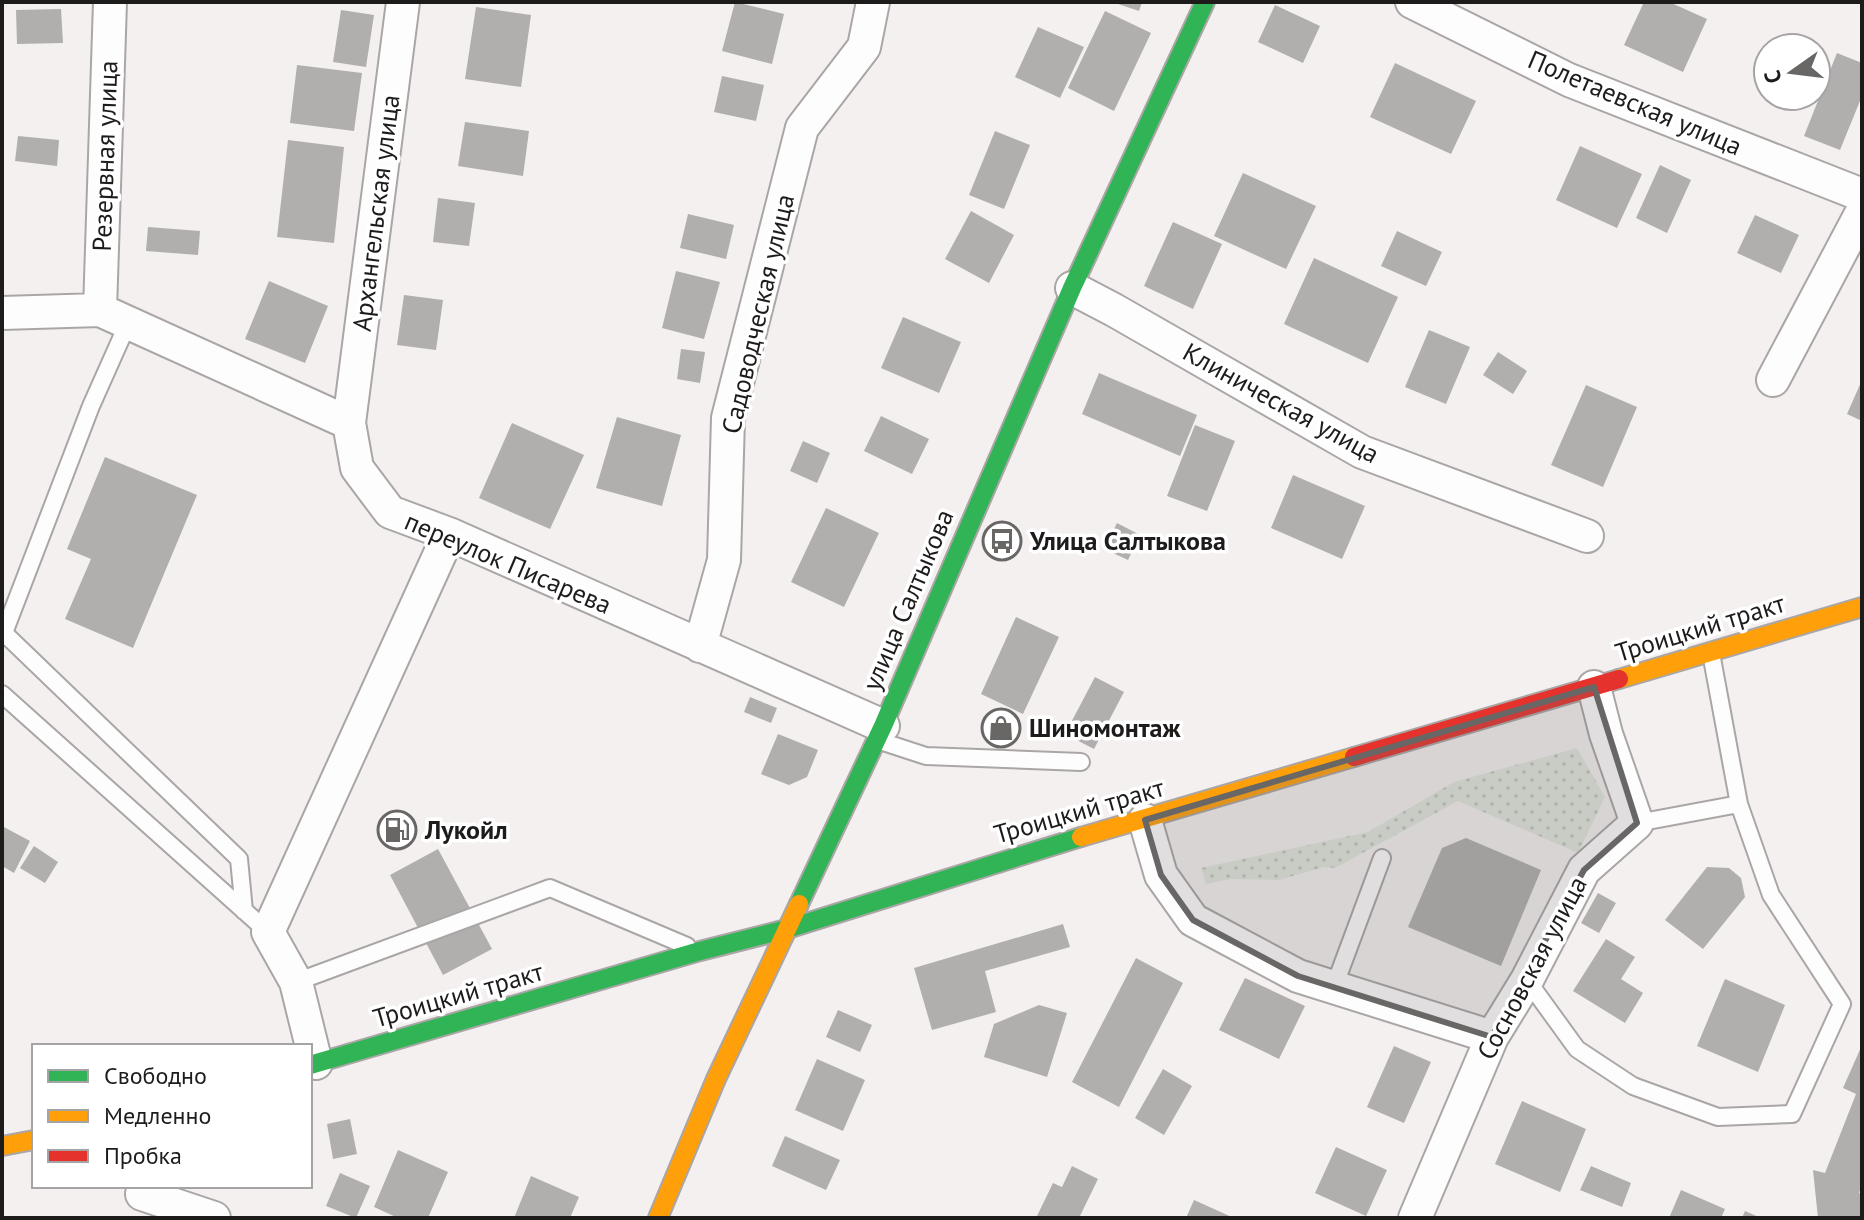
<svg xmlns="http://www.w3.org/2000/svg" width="1864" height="1220" viewBox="0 0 1864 1220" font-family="'PT Sans',sans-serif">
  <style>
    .grass { fill: url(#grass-dots) }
    .building { fill: #b1aeae }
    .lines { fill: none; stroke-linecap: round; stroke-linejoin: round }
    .lane-casing { stroke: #aaa6a6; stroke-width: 20 }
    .street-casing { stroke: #aaa6a6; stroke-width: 36 }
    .fast-casing { stroke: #aaa6a6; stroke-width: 22 }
    .slow-casing { stroke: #aaa6a6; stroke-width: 22 }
    .jam-casing { stroke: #aaa6a6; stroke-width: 22 }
    .lane { stroke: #fefdfd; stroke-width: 16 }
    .street { stroke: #fefdfd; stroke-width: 32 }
    .fast { stroke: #30b455; stroke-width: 18 }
    .slow { stroke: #ff9f0a; stroke-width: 18 }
    .jam { stroke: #e5322d; stroke-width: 18 }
    .marked { fill: #696666; fill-opacity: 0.2; stroke: #696666; stroke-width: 6; stroke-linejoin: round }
    .labels { text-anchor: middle; stroke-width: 7; stroke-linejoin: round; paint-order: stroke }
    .street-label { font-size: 26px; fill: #1e1b1b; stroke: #fff }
    .poi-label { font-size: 26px; font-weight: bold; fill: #1e1b1b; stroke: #fff; text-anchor: start }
  </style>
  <defs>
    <pattern id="grass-dots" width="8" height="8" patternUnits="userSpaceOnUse" patternTransform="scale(2)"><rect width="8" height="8" fill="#e0e7de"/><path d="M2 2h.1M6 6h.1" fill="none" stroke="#c0c6be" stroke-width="1.8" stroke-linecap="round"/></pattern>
  </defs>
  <rect width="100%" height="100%" fill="#f5f0f0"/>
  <path class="grass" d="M 1577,748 L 1605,797 L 1578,853 L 1458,801 L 1335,868 L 1324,867 L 1279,880 L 1230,879 L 1206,884 L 1201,868 L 1368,832 L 1454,782 Z"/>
  <path class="building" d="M 735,2 L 784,14 L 772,64 L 722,51 Z
    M 1112,2 L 1142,2 L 1139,11 Z
    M 1644,2 L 1669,2 L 1707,19 L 1683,72 L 1624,45 Z
    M 1275,5 L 1320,26 L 1303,63 L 1258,42 Z
    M 476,7 L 531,15 L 521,87 L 465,79 Z
    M 61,9 L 63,43 L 17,44 L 16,10 Z
    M 341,10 L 374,15 L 366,67 L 333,62 Z
    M 1105,11 L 1151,33 L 1114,111 L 1068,88 Z
    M 1038,27 L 1084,47 L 1060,98 L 1015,77 Z
    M 1837,53 L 1862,63 L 1862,96 L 1840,150 L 1804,136 Z
    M 1395,63 L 1476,101 L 1451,154 L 1370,117 Z
    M 297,65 L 362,73 L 354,131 L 290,123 Z
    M 722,76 L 764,85 L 756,121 L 714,112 Z
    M 465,122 L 529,131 L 523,176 L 458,166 Z
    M 995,131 L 1030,145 L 1004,209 L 969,195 Z
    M 18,136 L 59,140 L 57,166 L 15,161 Z
    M 288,140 L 344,147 L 334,243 L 277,237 Z
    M 1580,146 L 1642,174 L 1617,228 L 1556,200 Z
    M 1660,165 L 1691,180 L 1667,233 L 1636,218 Z
    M 1243,173 L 1316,206 L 1286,269 L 1214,236 Z
    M 438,198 L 475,203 L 469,246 L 433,242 Z
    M 971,211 L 1014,235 L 989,283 L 945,259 Z
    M 688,214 L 734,225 L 726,259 L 680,248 Z
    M 1755,215 L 1799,235 L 1781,273 L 1737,253 Z
    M 1173,222 L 1222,244 L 1193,309 L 1144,286 Z
    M 148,227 L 200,231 L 198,255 L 146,251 Z
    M 1397,231 L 1442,252 L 1426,286 L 1381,266 Z
    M 1314,258 L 1398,297 L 1368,363 L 1284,324 Z
    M 676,271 L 720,282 L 704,339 L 662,328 Z
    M 269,281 L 328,306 L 305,363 L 245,339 Z
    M 404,295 L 443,300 L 436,350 L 397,345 Z
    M 903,317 L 961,342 L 939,393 L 881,368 Z
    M 1429,330 L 1470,347 L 1446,404 L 1405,387 Z
    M 681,349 L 705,352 L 700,383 L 677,379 Z
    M 1498,352 L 1527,371 L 1513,394 L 1483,375 Z
    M 1099,373 L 1197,415 L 1180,456 L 1082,414 Z
    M 1862,380 L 1862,421 L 1847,414 Z
    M 1586,385 L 1637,407 L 1603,487 L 1551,465 Z
    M 881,416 L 929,439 L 912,474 L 864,451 Z
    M 617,417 L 681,435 L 662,506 L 596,488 Z
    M 512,423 L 584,455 L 550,529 L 479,498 Z
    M 1195,425 L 1235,441 L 1207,511 L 1167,496 Z
    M 803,441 L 830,453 L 817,483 L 790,471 Z
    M 105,457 L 197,495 L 133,648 L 65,619 L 91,559 L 67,549 Z
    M 1293,475 L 1365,506 L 1342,559 L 1271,528 Z
    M 826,508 L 879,533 L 844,607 L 791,582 Z
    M 1117,523 L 1140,535 L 1128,560 L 1104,549 Z
    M 1016,617 L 1059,637 L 1023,714 L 981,694 Z
    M 1095,677 L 1124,692 L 1094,749 L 1065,734 Z
    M 750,697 L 777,708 L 771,723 L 744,712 Z
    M 778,734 L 818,750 L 807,777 L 789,785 L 761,774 Z
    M 405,813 L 416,834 L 392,846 L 382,824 Z
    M 2,826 L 30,841 L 14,873 L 2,866 Z
    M 1466,838 L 1541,870 L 1501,966 L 1408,927 L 1442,848 Z
    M 34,846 L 58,862 L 45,883 L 20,868 Z
    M 438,849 L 492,949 L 443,975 L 390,875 Z
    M 1707,867 L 1729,868 L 1741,878 L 1745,897 L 1703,949 L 1665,920 Z
    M 1598,893 L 1616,903 L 1599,933 L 1581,923 Z
    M 1063,924 L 1070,947 L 985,971 L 996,1012 L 932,1030 L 914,968 Z
    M 1606,939 L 1635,957 L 1621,979 L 1643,993 L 1625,1023 L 1573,991 Z
    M 1136,958 L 1183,983 L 1119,1107 L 1072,1082 Z
    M 1245,978 L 1305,1006 L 1279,1059 L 1219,1030 Z
    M 1725,979 L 1785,1005 L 1758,1072 L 1697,1046 Z
    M 1039,1005 L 1067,1013 L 1047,1077 L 984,1057 L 994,1024 Z
    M 838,1010 L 872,1025 L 860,1052 L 826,1037 Z
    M 1862,1045 L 1862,1184 L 1859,1193 L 1862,1194 L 1862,1218 L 1818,1218 L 1813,1170 L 1825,1173 L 1856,1094 L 1843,1088 Z
    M 1394,1046 L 1431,1062 L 1404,1123 L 1367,1107 Z
    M 817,1059 L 865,1080 L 843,1131 L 795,1110 Z
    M 1163,1069 L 1192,1086 L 1164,1135 L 1135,1118 Z
    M 1522,1101 L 1586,1129 L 1560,1192 L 1495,1164 Z
    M 350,1119 L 357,1154 L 333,1159 L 327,1124 Z
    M 785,1136 L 840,1160 L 826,1190 L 772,1166 Z
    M 1336,1147 L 1387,1170 L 1366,1216 L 1315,1193 Z
    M 398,1150 L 448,1172 L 428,1218 L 398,1218 L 374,1207 Z
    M 1072,1166 L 1098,1179 L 1079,1218 L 1036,1218 L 1053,1183 L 1062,1187 Z
    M 1591,1166 L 1631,1183 L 1622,1207 L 1580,1190 Z
    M 340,1173 L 370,1186 L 356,1218 L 326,1206 Z
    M 531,1176 L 579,1197 L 570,1218 L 514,1218 Z
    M 1681,1190 L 1725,1209 L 1721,1218 L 1669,1218 Z
    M 1194,1200 L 1234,1218 L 1186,1218 Z
    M 1745,1211 L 1761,1218 L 1742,1218 Z"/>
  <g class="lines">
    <defs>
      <path id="lane" d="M 128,323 L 91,406 L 4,633 L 239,859 L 244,911
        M 2,694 L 268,932
        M 877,740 L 926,756 L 1081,762
        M 1637,823 L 1739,804
        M 1527,980 L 1577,1049 L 1633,1086 L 1718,1117 L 1792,1114 L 1842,1004 L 1771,895 L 1739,804 L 1711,653
        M 296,982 L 550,888 L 687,946
        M 1334,987 L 1382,858"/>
      <path id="street" d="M 1412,2 L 1569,80 L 1862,195
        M 1072,288 L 1114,310 L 1362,452 L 1587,536
        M 100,310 L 110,2
        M 2,313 L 100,310 L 349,423 L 357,468 L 390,512 L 449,534 L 883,726
        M 1773,380 L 1862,212
        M 349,423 L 403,2
        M 700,646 L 724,560 L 728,418 L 802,128 L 864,47 L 873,2
        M 1145,820 L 1161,875 L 1193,920 L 1298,976 L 1492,1037
        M 316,1063 L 296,982 L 268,932 L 449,534
        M 142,1194 L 214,1218
        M 1415,1218 L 1492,1037 L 1527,980 L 1584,870 L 1637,823 L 1606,734 L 1594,687"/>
      <path id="fast" d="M 799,904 L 883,726 L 1072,288 L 1205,2
        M 310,1065 L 700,951 L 787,929 L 1081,837"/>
      <path id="slow" d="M 1619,679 L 1862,607
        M 1081,837 L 1354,757
        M 2,1146 L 34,1140
        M 658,1218 L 716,1079 L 799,904"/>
      <path id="jam" d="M 1354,757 L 1619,679"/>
    </defs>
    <use href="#lane" class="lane-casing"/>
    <use href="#street" class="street-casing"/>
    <use href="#fast" class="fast-casing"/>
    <use href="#slow" class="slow-casing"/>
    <use href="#jam" class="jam-casing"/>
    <use href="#lane" class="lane"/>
    <use href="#street" class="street"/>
    <use href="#fast" class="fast"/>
    <use href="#slow" class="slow"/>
    <use href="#jam" class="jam"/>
  </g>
  <path class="marked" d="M 1594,687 L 1637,823 L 1584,870 L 1492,1037 L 1298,976 L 1193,920 L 1161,875 L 1145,820 Z"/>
  <defs>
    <symbol id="bus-ring" viewBox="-11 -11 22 22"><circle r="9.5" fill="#fff" stroke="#696666" stroke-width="1.5"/><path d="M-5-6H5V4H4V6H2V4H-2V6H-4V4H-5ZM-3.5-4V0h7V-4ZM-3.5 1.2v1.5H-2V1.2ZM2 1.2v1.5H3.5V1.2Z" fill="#696666"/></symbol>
    <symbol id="shop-ring" viewBox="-11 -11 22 22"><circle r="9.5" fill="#fff" stroke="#696666" stroke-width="1.5"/><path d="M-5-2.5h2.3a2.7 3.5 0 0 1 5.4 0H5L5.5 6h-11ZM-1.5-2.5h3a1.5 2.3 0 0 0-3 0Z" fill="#696666"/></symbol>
    <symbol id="fuel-ring" viewBox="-11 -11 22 22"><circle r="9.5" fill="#fff" stroke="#696666" stroke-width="1.5"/><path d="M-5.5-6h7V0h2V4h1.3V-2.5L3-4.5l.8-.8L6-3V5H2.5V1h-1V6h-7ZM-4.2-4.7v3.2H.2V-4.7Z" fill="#696666"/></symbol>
  </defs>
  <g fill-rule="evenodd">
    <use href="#bus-ring" x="980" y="519" width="44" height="44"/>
    <use href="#shop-ring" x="979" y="706" width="44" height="44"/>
    <use href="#fuel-ring" x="375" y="808" width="44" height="44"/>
  </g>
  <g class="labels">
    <g class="street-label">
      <text transform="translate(1635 103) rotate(23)" y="9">Полетаевская улица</text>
      <text transform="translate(105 156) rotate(-88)" y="9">Резервная улица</text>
      <text transform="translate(376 213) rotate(-83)" y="9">Архангельская улица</text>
      <text transform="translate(758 314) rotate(-77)" y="9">Садоводческая улица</text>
      <text transform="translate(1281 403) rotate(29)" y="9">Клиническая улица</text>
      <text transform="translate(508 563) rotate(23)" y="9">переулок Писарева</text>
      <text transform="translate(908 600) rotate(-67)" y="9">улица Салтыкова</text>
      <text transform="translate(1700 628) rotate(-17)" y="9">Троицкий тракт</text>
      <text transform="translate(1079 811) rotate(-16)" y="9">Троицкий тракт</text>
      <text transform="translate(1532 968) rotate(-62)" y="9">Сосновская улица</text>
      <text transform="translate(458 995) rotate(-16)" y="9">Троицкий тракт</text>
    </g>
    <g class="poi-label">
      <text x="1030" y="550">Улица Салтыкова</text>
      <text x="1029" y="737">Шиномонтаж</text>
      <text x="425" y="839">Лукойл</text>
    </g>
  </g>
  <rect width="1864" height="1220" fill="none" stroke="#1e1b1b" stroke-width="8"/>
  <rect x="32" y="1044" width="280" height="144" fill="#ffffff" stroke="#a5a4a4" stroke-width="2"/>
  <rect x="48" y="1070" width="40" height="12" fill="#30b455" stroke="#a5a4a4" stroke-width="2"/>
  <text x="104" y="1084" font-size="24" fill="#1e1b1b">Свободно</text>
  <rect x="48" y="1110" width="40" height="12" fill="#ff9f0a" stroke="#a5a4a4" stroke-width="2"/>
  <text x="104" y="1124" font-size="24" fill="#1e1b1b">Медленно</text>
  <rect x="48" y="1150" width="40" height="12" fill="#e5322d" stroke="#a5a4a4" stroke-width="2"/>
  <text x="104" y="1164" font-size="24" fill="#1e1b1b">Пробка</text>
  <g transform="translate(1792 72) rotate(256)"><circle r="38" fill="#ffffff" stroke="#a5a4a4" stroke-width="2"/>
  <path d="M0-6L14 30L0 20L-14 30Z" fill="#696666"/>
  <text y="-12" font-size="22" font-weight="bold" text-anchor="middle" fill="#1e1b1b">С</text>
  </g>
</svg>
